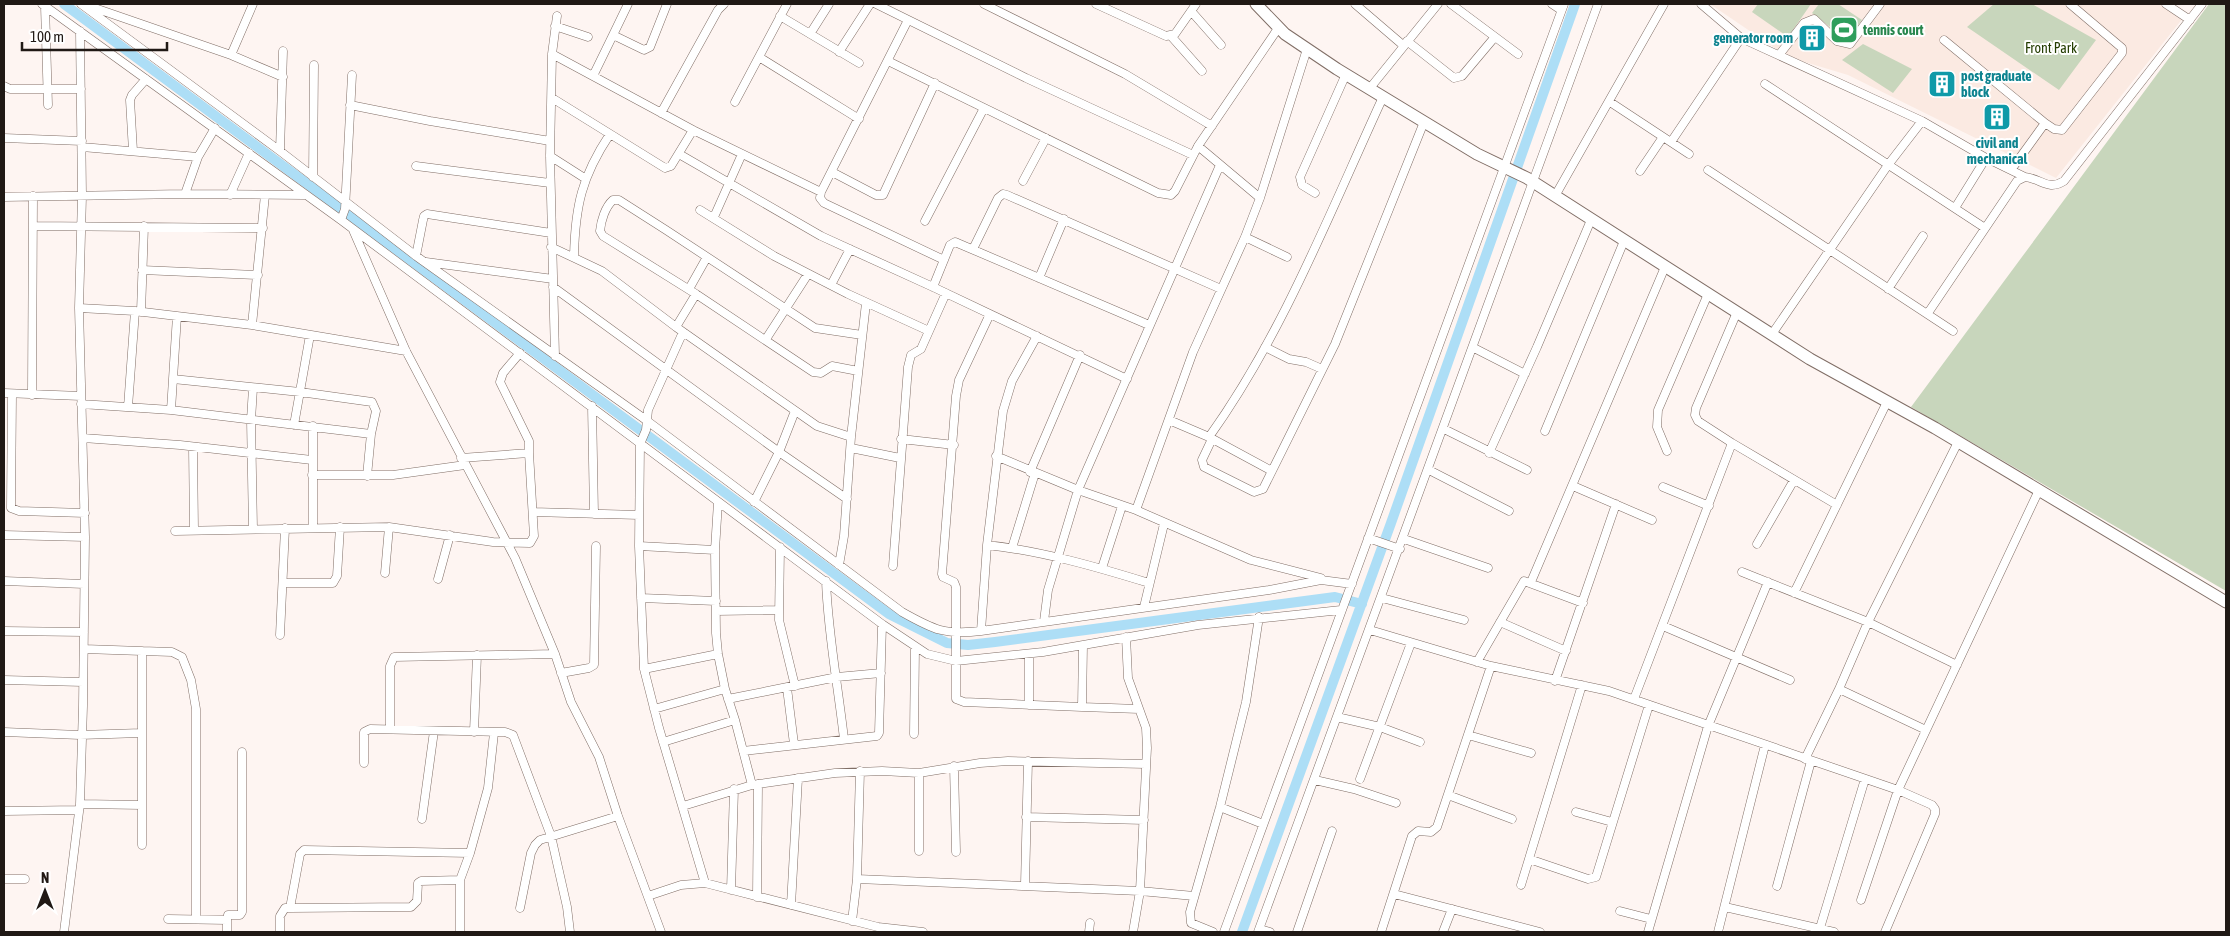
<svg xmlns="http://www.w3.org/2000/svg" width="2230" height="936" viewBox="0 0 2230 936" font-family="'Asap Condensed',sans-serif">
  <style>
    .built { fill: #fbeae2 }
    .green { fill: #c8d6bc }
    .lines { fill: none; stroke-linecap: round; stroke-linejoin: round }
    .canal { stroke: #addef6; stroke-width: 10 }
    .street-casing { stroke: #806e66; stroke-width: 9 }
    .secondary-casing { stroke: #806e66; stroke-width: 13 }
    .street { stroke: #fff; stroke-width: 8 }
    .secondary { stroke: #fff; stroke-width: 11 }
    .labels { text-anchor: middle; stroke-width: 4; stroke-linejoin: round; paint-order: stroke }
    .leisure-label { font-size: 14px; font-weight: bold; fill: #27864d; stroke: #fff; text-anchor: start }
    .culture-label { font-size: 14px; font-weight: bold; fill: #0d838f; stroke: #fff; text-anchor: end }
    .park-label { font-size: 14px; fill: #233c00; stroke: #fff }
  </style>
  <rect width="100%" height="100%" fill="#fef5f2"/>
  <path class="built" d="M 1710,4 L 2163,4 L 2183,18 L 2056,178 L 1848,75 L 1788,57 Z"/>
  <path class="green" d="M 1758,4 L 1811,4 L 1788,37 L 1752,12 Z
    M 1819,4 L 1838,4 L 1862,20 L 1847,40 L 1812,13 Z
    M 1994,4 L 2032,4 L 2096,40 L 2059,90 L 1967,27 Z
    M 2209,4 L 2226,4 L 2226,591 L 1911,407 Z
    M 1863,44 L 1912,69 L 1893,93 L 1842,60 Z"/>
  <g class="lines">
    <path class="canal" d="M 64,4 L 889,614 L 947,643 L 968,645 L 995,642 L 1335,597 L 1362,604
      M 1242,932 L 1391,523 L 1575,4"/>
    <defs>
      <path id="street" d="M 42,4 L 341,220 L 882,624 L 927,654 L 956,661 L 1043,652 L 1198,625 L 1341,610
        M 81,4 L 280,151 L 416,256 L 646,420 L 902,612 C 934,630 944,635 981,631 L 1269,590 L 1321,580 L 1352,584
        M 628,4 L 613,35 L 644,50 L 650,47 L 667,4
        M 876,4 L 1026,78 L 1193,155
        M 984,4 L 1125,74 L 1212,126
        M 1096,4 L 1166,36 L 1175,34 L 1196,4
        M 1355,4 L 1404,46
        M 1451,4 L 1518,54
        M 1552,4 L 1561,10
        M 1701,4 L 1741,38 L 1922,121 L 1986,158 L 2025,177
        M 2166,4 L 2190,20
        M 86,5 L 231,55 L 283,77
        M 45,6 L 48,105
        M 1191,11 L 1221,45
        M 780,16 L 859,63
        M 908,20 L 821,192 L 820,198 L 824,203 L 944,260
        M 555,26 L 588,37
        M 810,34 L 829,4
        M 1171,36 L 1202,71
        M 1944,40 L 2045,123 L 2011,170
        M 1407,41 L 1454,78 L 1462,76 L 1494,38
        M 839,52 L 870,4
        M 552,54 L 693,130 L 821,192
        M 231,55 L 253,4
        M 1779,55 L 1804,23 L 1814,19 L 1837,41 L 1850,44 L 1880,4
        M 759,57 L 859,119
        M 888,61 L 1158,193 L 1171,195 L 1175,191 L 1198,146 L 1279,27
        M 593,76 L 613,35
        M 1765,84 L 1985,228
        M 4,86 L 10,89 L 81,89
        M 1370,88 L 1438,4
        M 552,98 L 665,168 L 671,166 L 693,130
        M 735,102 L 787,4
        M 1610,102 L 1689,154
        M 350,105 L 430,121 L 550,141
        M 661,113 L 718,10 L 724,4
        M 2045,123 L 2054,129 L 2062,130 L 2122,53 L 2122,48 L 2070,4
        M 4,138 L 82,141
        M 1671,142 L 1741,38
        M 1198,146 L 1260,198
        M 82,147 L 198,157
        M 133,151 L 130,100 L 132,95 L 146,79
        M 280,151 L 283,51
        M 679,154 L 821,236 L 933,287 L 1127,379
        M 550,156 L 586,179
        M 416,166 L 550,183
        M 1708,170 L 1953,331
        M 1640,171 L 1663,137
        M 832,172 L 876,195 L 883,195 L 935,83
        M 313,177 L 314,65
        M 1023,181 L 1046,138
        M 1315,193 L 1302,185 L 1300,177 L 1346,74
        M 185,194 L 198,157 L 215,128
        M 230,195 L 249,153
        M 1555,196 L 1664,4
        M 4,197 L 185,194 L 304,195
        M 1955,208 L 1986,158
        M 700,210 L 774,256 L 848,294 L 929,331
        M 714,217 L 742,154
        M 341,220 L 345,209 L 352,75
        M 925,221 L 984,108
        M 33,226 L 263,228
        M 353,230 L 406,351 L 515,558 L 555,654 L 571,702 L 599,757 L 618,816 L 661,932
        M 1245,237 L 1287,257
        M 551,247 L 602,271 L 676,327 L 817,426 L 851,437
        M 973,249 L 998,198 L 1003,194 L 1007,195 L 1221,289
        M 416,256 L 423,220 L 424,216 L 427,214 L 551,233
        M 574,257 C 575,206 582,176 610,134
        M 426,262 L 553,279
        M 142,270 L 258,275
        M 1039,278 L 1064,219
        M 831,285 L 850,249
        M 553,287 L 779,452 L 847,499
        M 933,287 L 950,245 L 955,242 L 1149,325
        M 689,289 L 707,257
        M 1888,289 L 1923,236
        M 79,308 L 135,311 L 252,325 L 406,351
        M 141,312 L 144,226
        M 1737,312 L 1696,408 L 1695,415 L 1698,421 L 1732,443 L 1837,505
        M 1928,313 L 2017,181 L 2025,177 C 2042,179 2048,191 2064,181 L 2202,4
        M 990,314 L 959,380 L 956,396 L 942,574 L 943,577 L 954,582 L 956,587 L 956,699 L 964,702 L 1082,707
        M 252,325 L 265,195
        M 676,327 L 696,294
        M 683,332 L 648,410 L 646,430 L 640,444 L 639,546 L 644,669 L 659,728 L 705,883
        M 1772,334 L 1888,165 L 1922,121
        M 766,339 L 808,274
        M 1265,347 L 1289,359 L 1306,362 L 1322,369
        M 1474,348 L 1525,374
        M 555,356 L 550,156 L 552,54 L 557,16
        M 858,371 L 832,366 L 821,373 L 813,372 L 696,294 L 603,236 L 600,231 C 601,221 605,207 613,200 L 619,200 L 666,230 L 815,328 L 862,335
        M 173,379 L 300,392 L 372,402 L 376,411 L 371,434 L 367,476
        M 4,393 L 81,396
        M 12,394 L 11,508 L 19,511 L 85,513
        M 32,395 L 33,196
        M 81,404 L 171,410 L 371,434
        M 592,406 L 594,514
        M 128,407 L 135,311
        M 171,410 L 177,316
        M 1169,420 L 1209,437 L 1272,471
        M 294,425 L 310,335
        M 313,426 L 313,528
        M 1444,429 L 1527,470
        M 1545,431 L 1624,241
        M 1209,437 C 1283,334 1330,212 1383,97
        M 83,438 L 180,445 L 312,460
        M 901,439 L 954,445
        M 1212,439 L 1202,460 L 1204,467 L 1254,492 L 1263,489 L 1335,344 L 1424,122
        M 193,447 L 194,530
        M 851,448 L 900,458
        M 1667,451 L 1657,427 L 1658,410 L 1708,294
        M 1489,453 L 1537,347 L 1591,220
        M 996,456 L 1078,490 L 1136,510 L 1251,560 L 1321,578
        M 461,458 L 529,453 L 529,441 L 500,382 L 503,373 L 520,353
        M 1429,470 L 1509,511
        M 1030,472 L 1080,355
        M 312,475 L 393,475 L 465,465
        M 1573,486 L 1652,520
        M 1663,487 L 1709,506
        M 718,502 L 715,550 L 716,633 L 718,654 L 725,689 L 735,720 L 752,785
        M 754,502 L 779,452 L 795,411
        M 1136,510 L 1193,352 L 1245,237 L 1260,198 L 1307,49
        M 533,512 L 639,515
        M 253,529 L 251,420 L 253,388
        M 175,531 L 389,527 L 493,542 L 530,543 L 534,536 L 529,453
        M 4,535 L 85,537
        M 1368,538 L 1400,549
        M 1404,539 L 1488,568
        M 1757,544 L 1794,480
        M 987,545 C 1042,551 1097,567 1149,583
        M 639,546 L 715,550
        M 780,547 L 779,620 L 795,686
        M 1012,548 L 1035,473
        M 839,565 L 844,536 L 851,437 L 866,303
        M 893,566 L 908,367 L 911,355 L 921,349 L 946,293
        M 1102,568 L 1122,506
        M 1742,572 L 1868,622 L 1957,665
        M 385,573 L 389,527
        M 438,579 L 450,535
        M 4,581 L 84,584
        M 826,581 C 828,634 838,686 844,739
        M 1531,582 L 1665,267
        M 283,583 L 333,583 L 337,576 L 340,527
        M 1794,593 L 1887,402
        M 641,598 L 716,601
        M 1382,598 L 1464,620
        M 1144,607 L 1164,524
        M 716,611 L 779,610
        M 1044,621 L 1048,590 L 1078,490 L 1220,165
        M 1500,622 L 1566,651
        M 1663,626 L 1790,680
        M 1370,630 L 1491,666 L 1609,691 L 1898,790 L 1932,805 L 1935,809 L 1935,814 L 1885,932
        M 4,631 L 84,632
        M 981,631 L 987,545 L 1003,411 L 1012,381 L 1037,336
        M 280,635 L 285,528
        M 1126,637 L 1128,678 L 1146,728 L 1147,748 L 1140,891 L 1133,932
        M 1083,645 L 1082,707 L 1139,709
        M 84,649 L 142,651 L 142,845
        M 142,651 L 172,652 L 182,657 L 191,680 L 196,709 L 196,919
        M 1477,662 L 1524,581 L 1583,603
        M 644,669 L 718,654
        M 561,673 L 589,668 L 594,665 L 596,546
        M 4,680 L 83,682
        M 1555,681 L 1616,504
        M 787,688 L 794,744
        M 1839,689 L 1926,730
        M 728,699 L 837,677 L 881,673
        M 1634,699 L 1732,443
        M 1029,705 L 1029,654
        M 654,709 L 725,689
        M 1337,717 L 1380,727 L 1420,742
        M 390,729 L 390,666 L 394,657 L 555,654
        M 4,732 L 80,735 L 141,733
        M 474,732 L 477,655
        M 914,734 L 915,647
        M 1468,735 L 1531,753
        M 663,742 L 735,720
        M 743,751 L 877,736 L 879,733 L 882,624
        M 1805,759 L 1839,689 L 1868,622 L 1958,442
        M 364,763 L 364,732 L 370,729 L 505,732 L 513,735 L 551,836 L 567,907 L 570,932
        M 954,766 L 956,852
        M 919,773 L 919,851
        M 1360,779 L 1411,643
        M 1315,780 L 1354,789 L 1396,803
        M 1448,795 L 1512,819
        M 80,804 L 142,805
        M 683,806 L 752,785 L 835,773 L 882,771 L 919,773 L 980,763 L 1008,761 L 1146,764
        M 1220,807 L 1263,824
        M 4,811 L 79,810
        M 1576,812 L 1612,822
        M 1026,817 L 1144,820
        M 422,819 L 434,731
        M 1529,859 L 1588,879 L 1596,877 L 1649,705
        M 4,879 L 25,879
        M 857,879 L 1140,891 L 1194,896
        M 1025,885 L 1028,761
        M 1521,885 L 1582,685
        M 1777,886 L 1811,761
        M 731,890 L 734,789
        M 1394,894 L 1540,932
        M 648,896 L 681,885 L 705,883 L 878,927 L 923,932
        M 757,897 L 758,784
        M 1861,900 L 1898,790 L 2039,490
        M 791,905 L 798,778
        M 1725,907 L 1834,932
        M 290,908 L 411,907 L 417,901 L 418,883 L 421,881 L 460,880
        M 520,908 L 531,853 L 535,845 L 540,840 L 618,816
        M 1620,911 L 1651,919
        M 168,919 L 227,920 L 227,932
        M 227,920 L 228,915 L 240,915 L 242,912 L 242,752
        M 852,921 L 857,879 L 860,771
        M 1820,928 L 1865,779
        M 1260,929 L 1270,932
        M 64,932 L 80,804 L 83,706 L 85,537 L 79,308 L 82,196 L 80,31
        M 280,932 L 280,916 L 285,908 L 290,908 L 300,854 L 304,850 L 470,853
        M 460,932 L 460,880 L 470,853 L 488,788 L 494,733
        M 1089,932 L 1090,923
        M 1213,932 L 1191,923 L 1190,912 L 1220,807 L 1246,702 L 1259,617
        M 1224,932 L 1564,4
        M 1258,932 L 1598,4
        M 1297,932 L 1332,831
        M 1381,932 L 1412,836 L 1418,831 L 1431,832 L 1437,827 L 1491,666
        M 1443,932 L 1452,909
        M 1648,932 L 1708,726 L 1768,582
        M 1718,932 L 1765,745"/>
      <path id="secondary" d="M 1256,4 L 1285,34 L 1337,69 L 1477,154 L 1527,178 L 1810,359 L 1935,428 L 2226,602"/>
    </defs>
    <use href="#street" class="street-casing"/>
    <use href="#secondary" class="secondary-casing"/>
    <use href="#street" class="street"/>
    <use href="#secondary" class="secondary"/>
  </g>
  <defs>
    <symbol id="stadium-square" viewBox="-11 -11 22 22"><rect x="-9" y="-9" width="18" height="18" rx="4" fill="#2e9e5b" stroke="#fff"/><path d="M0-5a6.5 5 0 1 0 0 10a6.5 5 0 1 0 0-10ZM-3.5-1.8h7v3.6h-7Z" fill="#fff"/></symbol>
    <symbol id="building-square" viewBox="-11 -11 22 22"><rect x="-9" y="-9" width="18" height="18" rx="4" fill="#0f9aa8" stroke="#fff"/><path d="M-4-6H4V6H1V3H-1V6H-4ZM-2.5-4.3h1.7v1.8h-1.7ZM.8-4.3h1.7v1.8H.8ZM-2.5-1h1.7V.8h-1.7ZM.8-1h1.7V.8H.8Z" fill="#fff"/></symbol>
  </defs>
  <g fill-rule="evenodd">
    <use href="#stadium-square" x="1828" y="14" width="32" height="32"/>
    <use href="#building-square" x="1796" y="22" width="32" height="32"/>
    <use href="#building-square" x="1926" y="68" width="32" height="32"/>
    <use href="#building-square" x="1981" y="101" width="32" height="32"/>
  </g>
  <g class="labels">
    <g class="leisure-label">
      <text x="1863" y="35">tennis court</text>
    </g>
    <g class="culture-label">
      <text x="1793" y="43">generator room</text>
      <text x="1961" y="81" text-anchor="start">post graduate<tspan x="1961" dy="16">block</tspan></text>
      <text x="1997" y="148" text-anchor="middle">civil and<tspan x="1997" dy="16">mechanical</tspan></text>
    </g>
    <g class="park-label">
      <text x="2051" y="53">Front Park</text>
    </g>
  </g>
  <rect width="2230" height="936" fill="none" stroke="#201915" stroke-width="10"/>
  <g transform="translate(45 891)" stroke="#ffffff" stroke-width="4" paint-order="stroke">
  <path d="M0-4L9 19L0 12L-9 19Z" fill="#201915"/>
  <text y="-8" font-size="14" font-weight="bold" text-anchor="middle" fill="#201915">N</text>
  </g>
  <path d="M22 42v8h145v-8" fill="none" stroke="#201915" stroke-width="2.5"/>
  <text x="30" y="42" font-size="15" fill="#201915" stroke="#ffffff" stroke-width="4" paint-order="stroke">100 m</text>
</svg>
